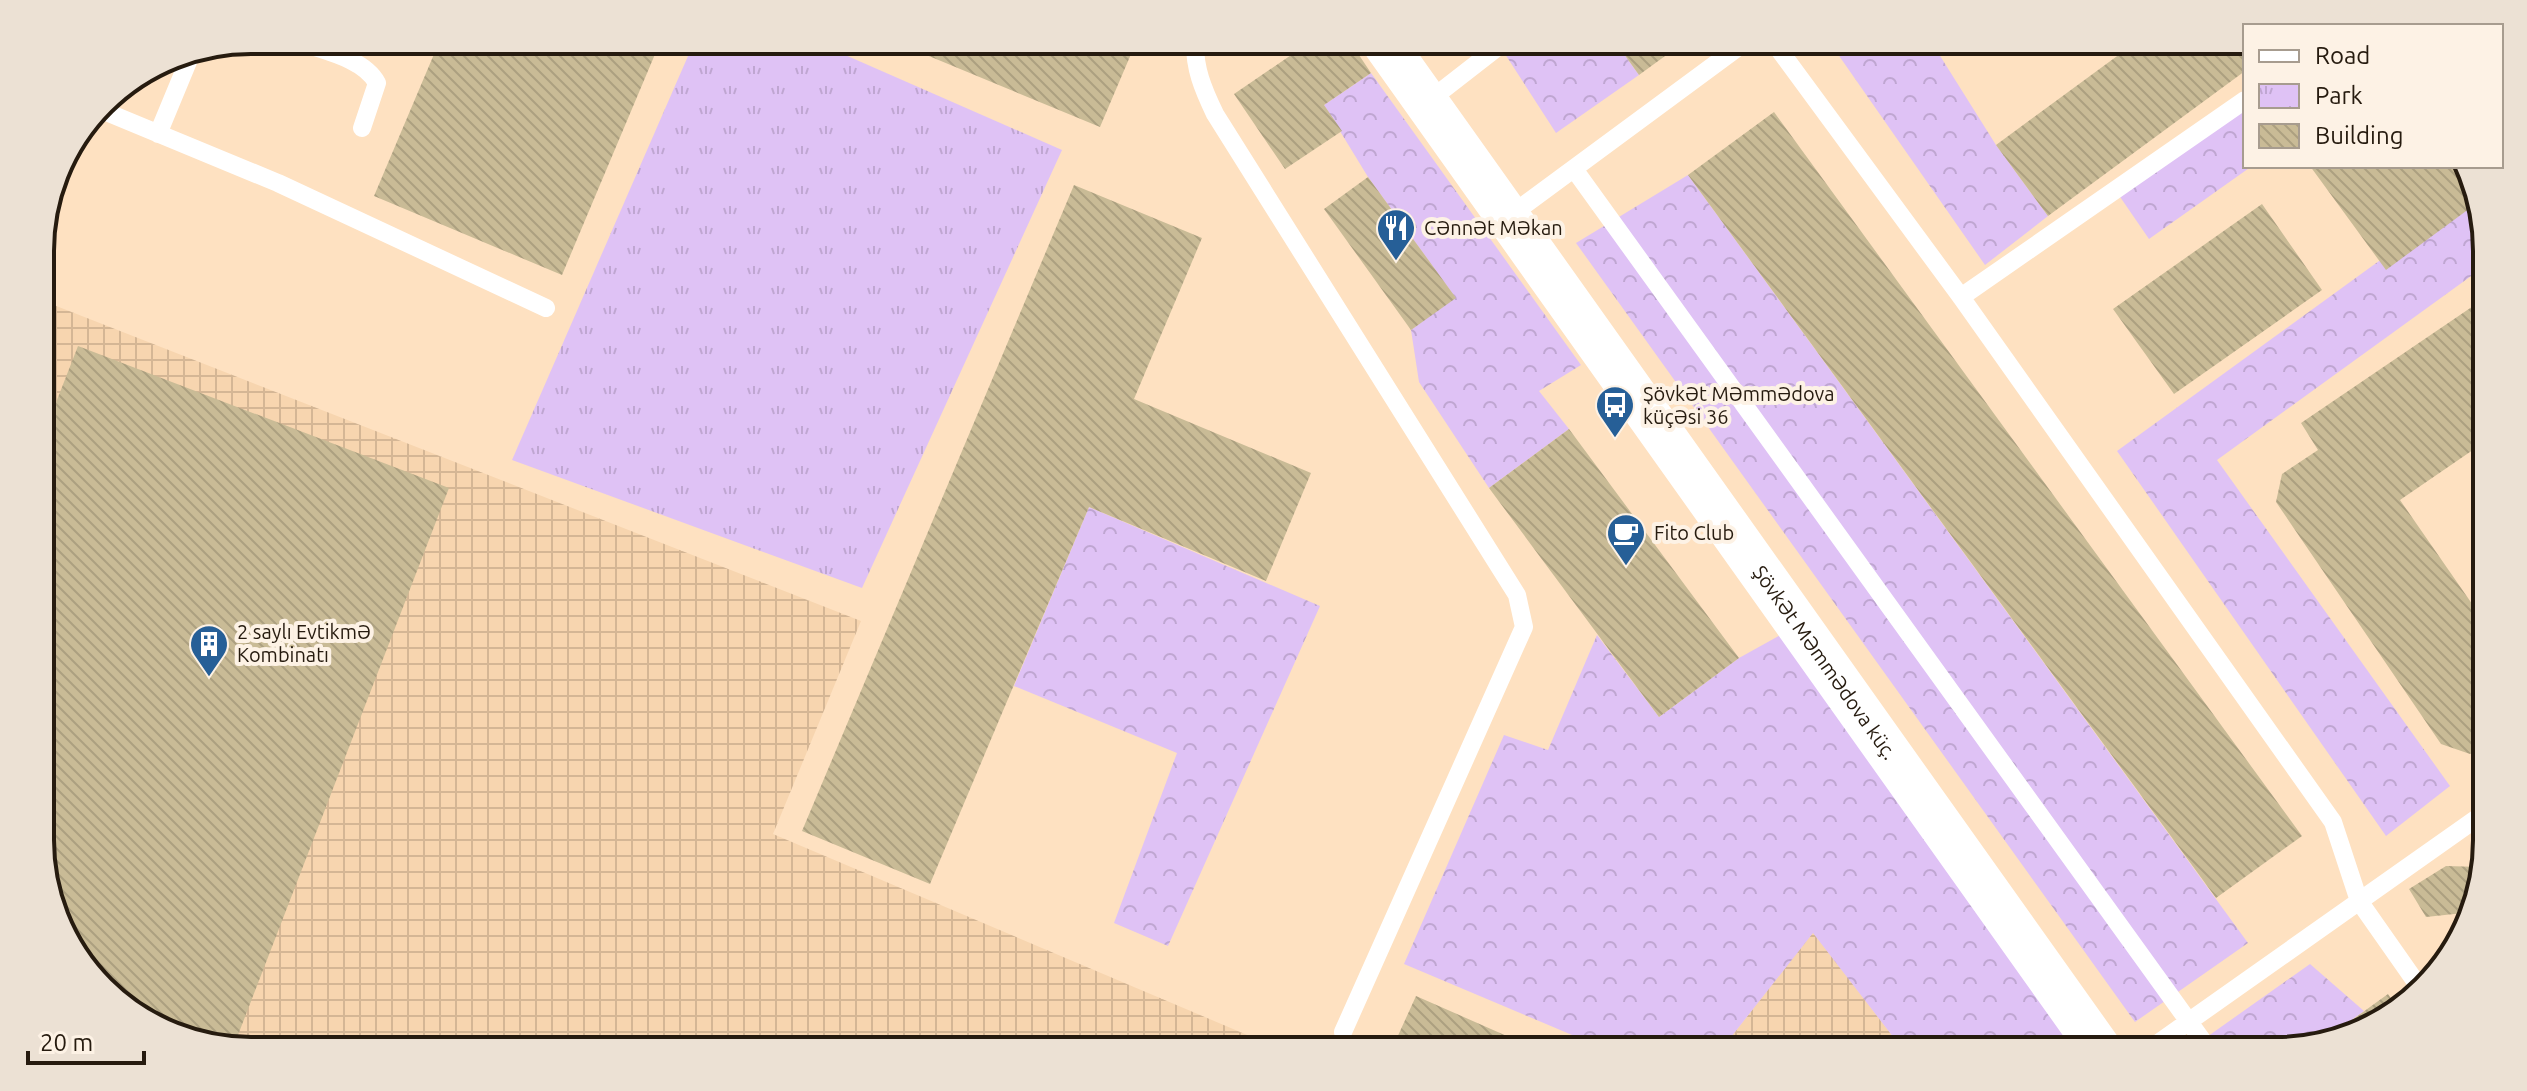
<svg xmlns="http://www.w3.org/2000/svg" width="2527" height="1091" viewBox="0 0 2527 1091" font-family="Ubuntu,sans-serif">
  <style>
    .industrial { fill: url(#industrial-grid) }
    .forest { fill: url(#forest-crowns) }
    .park { fill: url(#park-tufts) }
    .building { fill: url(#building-back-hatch) }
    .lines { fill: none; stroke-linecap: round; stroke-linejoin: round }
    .service { stroke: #fff; stroke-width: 18 }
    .secondary { stroke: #fff; stroke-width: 44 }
    .labels { text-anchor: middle; stroke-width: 8; stroke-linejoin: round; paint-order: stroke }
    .poi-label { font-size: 20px; fill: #261b0f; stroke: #fdf2e5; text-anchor: start }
    .street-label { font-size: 20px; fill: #261b0f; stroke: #fdf2e5 }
    .rim { fill: none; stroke: #261b0f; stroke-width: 4 }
  </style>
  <defs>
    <pattern id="industrial-grid" width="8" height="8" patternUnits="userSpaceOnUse" patternTransform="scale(2)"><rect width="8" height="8" fill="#f7d5af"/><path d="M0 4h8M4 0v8" fill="none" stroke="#d4b695"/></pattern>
    <pattern id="forest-crowns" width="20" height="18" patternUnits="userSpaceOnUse" patternTransform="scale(2)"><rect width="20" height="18" fill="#dfc2f5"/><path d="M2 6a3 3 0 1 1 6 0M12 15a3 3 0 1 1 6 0" fill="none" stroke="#bfa6d1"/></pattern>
    <pattern id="park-tufts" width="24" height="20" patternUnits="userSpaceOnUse" patternTransform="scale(2)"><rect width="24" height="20" fill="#dfc2f5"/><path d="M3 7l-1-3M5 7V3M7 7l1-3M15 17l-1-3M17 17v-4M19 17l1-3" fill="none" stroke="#bfa6d1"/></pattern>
    <pattern id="building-back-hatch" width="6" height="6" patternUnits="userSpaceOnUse" patternTransform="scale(2)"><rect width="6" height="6" fill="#c9bb96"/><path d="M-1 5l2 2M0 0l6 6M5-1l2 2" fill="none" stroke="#aca080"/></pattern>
  </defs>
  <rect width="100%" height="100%" fill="#fee1c1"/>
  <path class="industrial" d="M 41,300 L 861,621 L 773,834 L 1285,1051 L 251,1051 L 170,1035 L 84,969 L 42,868 Z
    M 1813,932 L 1904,1051 L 1720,1051 Z"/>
  <path class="forest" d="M 1496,40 L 1614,40 L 1639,75 L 1556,133 Z
    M 1828,40 L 1935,40 L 1932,43 L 1996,145 L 2048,216 L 1985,265 Z
    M 1371,73 L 1581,365 L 1539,391 L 1569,429 L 1489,488 L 1419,382 L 1411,330 L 1455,297 L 1368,177 L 1324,105 Z
    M 2245,100 L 2245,166 L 2252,166 L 2149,239 L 2116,191 Z
    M 2462,166 L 2485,223 L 2485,266 L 2217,460 L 2450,786 L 2386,836 L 2117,451 L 2419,232 Z
    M 1688,175 L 2248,943 L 2135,1022 L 1576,243 Z
    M 1089,507 L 1320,606 L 1168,946 L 1114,923 L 1177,753 L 1014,686 Z
    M 1786,632 L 2081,1051 L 1904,1051 L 1813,933 L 1720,1051 L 1610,1051 L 1404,964 L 1504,735 L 1548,750 L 1597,635 L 1659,717 L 1739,658 Z
    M 2310,964 L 2364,1011 L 2331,1035 L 2290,1051 L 2187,1051 Z"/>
  <path class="park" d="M 695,40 L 811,40 L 1062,150 L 862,588 L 512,460 Z"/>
  <path class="building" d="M 440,40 L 661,40 L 562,275 L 374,196 Z
    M 916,40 L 1137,40 L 1100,127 L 912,49 Z
    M 1290,40 L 1349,40 L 1371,73 L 1324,105 L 1342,131 L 1285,169 L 1234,94 L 1297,51 Z
    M 1614,40 L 1687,40 L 1639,75 Z
    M 2139,40 L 2245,40 L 2245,71 L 2048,216 L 1996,145 Z
    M 1774,112 L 2302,836 L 2216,898 L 1688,175 Z
    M 2310,166 L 2462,166 L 2477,203 L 2386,270 Z
    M 1368,177 L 1456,298 L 1411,330 L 1324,209 Z
    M 1074,185 L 1202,238 L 1134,399 L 1311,473 L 1266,581 L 1089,507 L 930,884 L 802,831 Z
    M 2262,204 L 2322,290 L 2174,394 L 2113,309 Z
    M 2485,298 L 2486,441 L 2400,500 L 2486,624 L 2487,741 L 2470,754 L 2441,744 L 2276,502 L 2282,474 L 2318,450 L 2301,423 Z
    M 78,346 L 449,488 L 233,1048 L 170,1035 L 84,969 L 42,868 L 41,441 Z
    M 1569,429 L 1739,658 L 1659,717 L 1489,488 Z
    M 2446,866 L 2482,867 L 2473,912 L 2426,917 L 2409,889 Z
    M 2388,994 L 2399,1010 L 2334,1034 L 2334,1033 Z
    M 1416,996 L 1541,1051 L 1391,1051 Z"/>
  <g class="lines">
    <path class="service" d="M 294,40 C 319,50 363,57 377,83 L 362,128
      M 1195,40 C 1194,68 1203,89 1215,114 L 1517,595 L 1524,627 L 1343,1032
      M 1772,40 L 1961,297 L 2333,822 L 2359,901 L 2420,988
      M 1426,103 L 1507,40
      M 99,109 L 278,183 L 546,308
      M 158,134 L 192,52
      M 1574,169 L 2210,1051
      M 1508,217 L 1748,40
      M 1961,297 L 2245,100
      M 2147,1051 L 2487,811"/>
    <path class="secondary" id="s1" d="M 1382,40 L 2101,1051"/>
  </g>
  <defs>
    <symbol id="restaurant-pin" viewBox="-11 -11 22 30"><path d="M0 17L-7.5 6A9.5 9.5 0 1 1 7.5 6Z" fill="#265f97" stroke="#fdf2e5"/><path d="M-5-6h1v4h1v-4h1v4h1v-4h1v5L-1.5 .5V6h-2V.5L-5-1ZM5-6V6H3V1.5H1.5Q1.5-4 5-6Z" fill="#fff"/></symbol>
    <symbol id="bus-pin" viewBox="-11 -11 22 30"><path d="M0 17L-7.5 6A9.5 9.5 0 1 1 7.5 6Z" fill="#265f97" stroke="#fdf2e5"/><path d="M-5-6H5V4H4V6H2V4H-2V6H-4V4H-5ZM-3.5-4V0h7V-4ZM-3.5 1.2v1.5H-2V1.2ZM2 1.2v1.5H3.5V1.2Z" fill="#fff"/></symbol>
    <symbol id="cafe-pin" viewBox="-11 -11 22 30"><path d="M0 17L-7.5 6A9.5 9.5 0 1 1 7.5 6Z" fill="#265f97" stroke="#fdf2e5"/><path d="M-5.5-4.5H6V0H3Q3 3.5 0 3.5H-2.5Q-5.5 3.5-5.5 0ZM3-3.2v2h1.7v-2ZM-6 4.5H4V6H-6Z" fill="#fff"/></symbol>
    <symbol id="building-pin" viewBox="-11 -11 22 30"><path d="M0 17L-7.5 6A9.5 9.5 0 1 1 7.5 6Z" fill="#265f97" stroke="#fdf2e5"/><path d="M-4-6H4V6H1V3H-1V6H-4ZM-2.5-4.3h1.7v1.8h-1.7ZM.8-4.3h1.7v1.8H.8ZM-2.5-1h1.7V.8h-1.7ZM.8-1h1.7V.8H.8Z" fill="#fff"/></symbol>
  </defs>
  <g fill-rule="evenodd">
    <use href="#restaurant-pin" x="1374" y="206" width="44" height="60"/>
    <use href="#bus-pin" x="1593" y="383" width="44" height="60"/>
    <use href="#cafe-pin" x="1604" y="511" width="44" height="60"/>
    <use href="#building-pin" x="187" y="622" width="44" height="60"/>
  </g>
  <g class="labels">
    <g class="poi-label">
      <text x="1424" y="235">Cənnət Məkan</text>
      <text x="1643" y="401">Şövkət Məmmədova<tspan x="1643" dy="23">küçəsi 36</tspan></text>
      <text x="1654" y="540">Fito Club</text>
      <text x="237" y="639">2 saylı Evtikmə<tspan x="237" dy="23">Kombinatı</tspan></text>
    </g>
    <g class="street-label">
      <text dy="7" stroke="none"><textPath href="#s1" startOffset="764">Şövkət Məmmədova küç.</textPath></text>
    </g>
  </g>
  <path d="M0 0H2527V1091H0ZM251 54H2276A197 197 0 0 1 2473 251V840A197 197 0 0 1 2276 1037H251A197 197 0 0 1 54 840V251A197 197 0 0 1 251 54Z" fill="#ece1d4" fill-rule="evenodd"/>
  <path class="rim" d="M251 54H2276A197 197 0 0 1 2473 251V840A197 197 0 0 1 2276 1037H251A197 197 0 0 1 54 840V251A197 197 0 0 1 251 54Z"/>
  <rect x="2243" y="24" width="260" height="144" fill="#fdf2e5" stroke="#a79c8f" stroke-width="2"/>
  <rect x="2259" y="50" width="40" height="12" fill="#ffffff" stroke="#a79c8f" stroke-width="2"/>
  <text x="2315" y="64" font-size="24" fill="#261b0f">Road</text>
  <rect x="2259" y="84" width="40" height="24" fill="url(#park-tufts)" stroke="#a79c8f" stroke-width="2"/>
  <text x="2315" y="104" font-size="24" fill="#261b0f">Park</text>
  <rect x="2259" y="124" width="40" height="24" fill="url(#building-back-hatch)" stroke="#a79c8f" stroke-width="2"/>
  <text x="2315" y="144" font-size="24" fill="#261b0f">Building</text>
  <path d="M28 1051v12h116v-12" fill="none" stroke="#261b0f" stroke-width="4"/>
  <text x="40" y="1051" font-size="24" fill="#261b0f" stroke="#fdf2e5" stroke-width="6" paint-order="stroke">20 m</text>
</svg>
